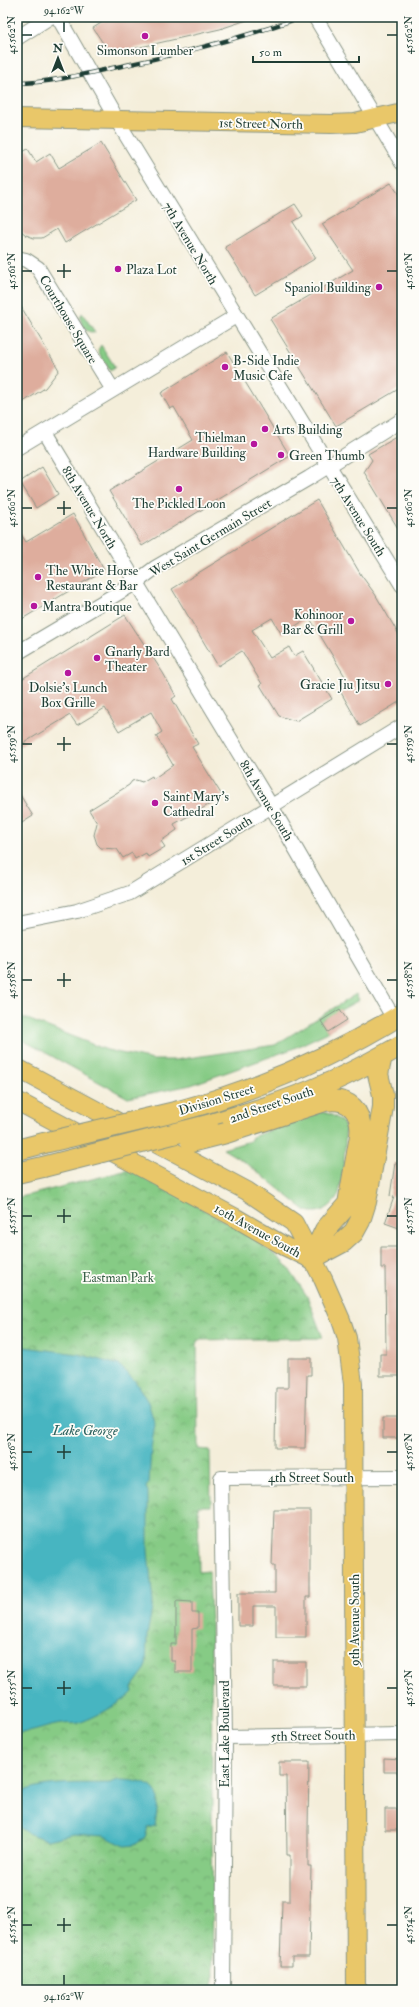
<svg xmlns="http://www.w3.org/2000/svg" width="419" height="2007" viewBox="0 0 419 2007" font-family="'IM FELL Double Pica',serif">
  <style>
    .grass { fill: #86cb85; stroke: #52845c }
    .park { fill: url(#park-crowns); stroke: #52845c }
    .water { fill: #47b5c1; stroke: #33797a }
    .building { fill: #dead9d }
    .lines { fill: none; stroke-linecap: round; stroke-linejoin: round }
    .minor-casing { stroke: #8a9687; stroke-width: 16 }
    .major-casing { stroke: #8a9687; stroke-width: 20 }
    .highway-casing { stroke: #8a9687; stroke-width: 22 }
    .minor { stroke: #fff; stroke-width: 14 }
    .major { stroke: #e9c769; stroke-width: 18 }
    .highway { stroke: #e9c769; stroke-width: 20 }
    .rail-casing { stroke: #1f3d34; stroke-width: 4.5 }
    .rail { stroke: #fdfcf7; stroke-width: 3; stroke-dasharray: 9; stroke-linecap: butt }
    .highway-bridge-casing { stroke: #8a9687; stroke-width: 22; stroke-linecap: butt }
    .highway-bridge { stroke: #e9c769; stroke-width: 20 }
    .ticks { fill: none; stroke: #1f3d34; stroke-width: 1.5 }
    .poi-dot { fill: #b5179e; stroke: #fdfcf7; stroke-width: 1.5 }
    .labels { text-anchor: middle; stroke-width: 3.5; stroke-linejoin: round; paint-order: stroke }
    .poi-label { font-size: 13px; fill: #1f3d34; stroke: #fdfcf7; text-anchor: start }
    .street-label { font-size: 13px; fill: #1f3d34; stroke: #fdfcf7 }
    .park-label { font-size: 13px; fill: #396048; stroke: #fdfcf7 }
    .water-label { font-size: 14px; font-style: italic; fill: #2b615e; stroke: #fdfcf7 }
    .neatline { fill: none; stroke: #1f3d34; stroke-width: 1.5 }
    .ticks-label { font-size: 10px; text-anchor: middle; fill: #1f3d34 }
  </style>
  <defs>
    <pattern id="park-crowns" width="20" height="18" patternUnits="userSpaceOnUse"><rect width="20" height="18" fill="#86cb85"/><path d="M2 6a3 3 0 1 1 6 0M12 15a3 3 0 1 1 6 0" fill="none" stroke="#6da66e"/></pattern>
  </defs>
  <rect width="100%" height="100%" fill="#fdfcf7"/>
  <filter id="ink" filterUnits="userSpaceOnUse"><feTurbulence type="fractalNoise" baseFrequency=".025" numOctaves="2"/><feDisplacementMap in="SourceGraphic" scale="8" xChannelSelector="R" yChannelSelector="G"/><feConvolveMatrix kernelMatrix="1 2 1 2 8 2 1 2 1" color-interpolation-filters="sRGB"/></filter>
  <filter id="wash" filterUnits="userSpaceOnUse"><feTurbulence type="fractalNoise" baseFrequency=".012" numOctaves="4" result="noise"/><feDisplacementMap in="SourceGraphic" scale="16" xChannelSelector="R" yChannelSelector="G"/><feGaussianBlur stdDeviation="0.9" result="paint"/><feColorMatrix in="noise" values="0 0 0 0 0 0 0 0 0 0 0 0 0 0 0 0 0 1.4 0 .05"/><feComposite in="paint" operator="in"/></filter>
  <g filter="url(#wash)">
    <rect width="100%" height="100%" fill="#f4eeda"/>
    <path class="grass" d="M 82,313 L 95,332 C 85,333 82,326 80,318 Z
      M 101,345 L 115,367 L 110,371 L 99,353 L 98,350 Z
      M 356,994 L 359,1000 L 321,1021 L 328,1032 L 292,1049 L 191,1085 L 128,1098 L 17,1037 L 17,1015 L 107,1050 L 153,1060 L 175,1060 L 275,1045 Z
      M 320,1112 C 328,1112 340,1118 344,1125 C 348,1133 342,1187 338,1196 C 332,1208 317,1216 305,1210 L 245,1162 L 223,1149 L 250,1141 L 252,1137 Z"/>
    <path class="park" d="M 132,1169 L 244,1232 L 274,1254 L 287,1266 L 307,1296 L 323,1338 L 197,1340 L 198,1449 L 210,1450 L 210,1456 L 211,1506 L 198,1506 L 199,1572 L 209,1571 L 211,1623 L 213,1990 L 17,1990 L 17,1198 Z"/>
    <path class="water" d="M 17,1346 L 78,1354 L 119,1365 L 135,1381 L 148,1402 L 155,1425 L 151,1448 L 149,1483 L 146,1487 L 148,1492 L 148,1551 L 153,1603 L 147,1635 L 146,1668 L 132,1687 L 133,1692 C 124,1702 92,1719 78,1723 C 74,1724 68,1723 63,1724 C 47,1725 35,1733 17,1733 Z
      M 118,1780 C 130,1780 156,1781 158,1798 C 158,1806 156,1817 155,1826 L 148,1828 L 145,1837 L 135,1845 L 125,1846 L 104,1836 L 74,1834 L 47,1840 L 27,1833 L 18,1826 L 17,1796 C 33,1780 87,1784 110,1783 Z"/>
    <g id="blocks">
      <path class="building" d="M 111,17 L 250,17 L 250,19 L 220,29 L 110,54 L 93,28 Z
        M 101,143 L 136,200 L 65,243 L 57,229 L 42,238 L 34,238 L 26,235 L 20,230 L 17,210 L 17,155 L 28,149 L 36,162 L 50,153 L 59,168 Z
        M 391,183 L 402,199 L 402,387 L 336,426 L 270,319 L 353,270 L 322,224 Z
        M 295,204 L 303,216 L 293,222 L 316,258 L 255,295 L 225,247 Z
        M 17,300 L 59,370 L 45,388 L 17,406 Z
        M 227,352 L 290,456 L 142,546 L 109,491 L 193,440 L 174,407 L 170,409 L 161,393 Z
        M 402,434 L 402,535 L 364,472 L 372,460 L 368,454 Z
        M 42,467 L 58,494 L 36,508 L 20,482 Z
        M 317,500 L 361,575 L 375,594 L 402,640 L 402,700 L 360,726 L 339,689 L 349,683 L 309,617 L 282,635 L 272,618 L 252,630 L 270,658 L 289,647 L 294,656 L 303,651 L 332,699 L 296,721 L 279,716 L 260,685 L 262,684 L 242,651 L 218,666 L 172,589 Z
        M 73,514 L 104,570 L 17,622 L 17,528 L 26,542 Z
        M 125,615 L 163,673 L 176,696 L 172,699 L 198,744 L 192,747 L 223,797 L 174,824 L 177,830 L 161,841 L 165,847 L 148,857 L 146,853 L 135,859 L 132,853 L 123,858 L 117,849 L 101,848 L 97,844 L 94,835 L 97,823 L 89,810 L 129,785 L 132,781 L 136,780 L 142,782 L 152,776 L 153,779 L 173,765 L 156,736 L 162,732 L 151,712 L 119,731 L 105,708 L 77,725 L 70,715 L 17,747 L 17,682 Z
        M 17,790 L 33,816 L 17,826 Z
        M 340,1009 L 347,1020 L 328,1032 L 321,1021 Z
        M 395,1163 L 402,1163 L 402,1229 L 385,1223 L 394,1197 L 390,1196 Z
        M 381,1247 L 402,1247 L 402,1376 L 380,1376 L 380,1354 L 386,1354 L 385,1268 L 381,1268 Z
        M 288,1358 L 311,1358 L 311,1375 L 307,1375 L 305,1448 L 275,1448 L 276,1388 L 288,1388 Z
        M 383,1418 L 402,1418 L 402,1438 L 383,1438 Z
        M 274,1510 L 310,1510 L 310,1597 L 306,1597 L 306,1637 L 276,1637 L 276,1606 L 253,1606 L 253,1626 L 238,1626 L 238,1593 L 275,1593 L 275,1565 L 272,1565 Z
        M 176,1601 L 192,1602 L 192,1613 L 198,1613 L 198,1628 L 192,1629 L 192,1672 L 175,1672 L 175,1661 L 171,1661 L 171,1644 L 176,1644 Z
        M 274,1662 L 306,1662 L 306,1686 L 274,1686 Z
        M 384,1758 L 402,1759 L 402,1772 L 384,1772 Z
        M 279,1762 L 309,1762 L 308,1830 L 308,1866 L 311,1866 L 309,1957 L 292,1957 L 292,1966 L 280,1966 L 282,1901 L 290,1901 L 290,1855 L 287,1855 L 286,1776 L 279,1776 Z
        M 385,1809 L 401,1809 L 401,1830 L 385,1830 Z"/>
    </g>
  </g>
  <g filter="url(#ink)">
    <use href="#blocks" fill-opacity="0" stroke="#8a9687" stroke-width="1"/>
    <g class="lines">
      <defs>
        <path id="minor" d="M 58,17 L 118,122 L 402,585
          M 315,17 L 402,163
          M 17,38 L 50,17
          M 17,258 L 26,260 L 38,268 L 113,390
          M 45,432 L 271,806 L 394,1019
          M 17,448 L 236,316
          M 17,653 L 135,583 L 155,568 L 309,478 L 402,420
          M 17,923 L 77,911 L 130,893 L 402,726
          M 225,1737 L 402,1734
          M 223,1990 L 225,1737 L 221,1478 L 402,1477"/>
        <path id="major" d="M 17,118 L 331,124 L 355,123 L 402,112
          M 17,1068 L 247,1191 L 294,1223 L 323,1279 L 341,1320 L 347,1338 L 353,1384 L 356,1990
          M 17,1101 L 236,1218 L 286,1247 L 311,1259"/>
        <path id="highway" d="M 179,1111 C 259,1089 332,1057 402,1014
          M 208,1125 C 248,1113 288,1101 326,1084 C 352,1073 377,1059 402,1045
          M 226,1133 L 325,1101 C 349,1097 363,1111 360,1136 L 348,1204 L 325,1230 L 311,1259
          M 17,1150 L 44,1143
          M 17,1173 L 43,1167
          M 311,1259 L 343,1242 L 354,1232 L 360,1221 L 366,1202 L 383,1107 L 383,1095 L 378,1074 L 382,1056"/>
      </defs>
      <use href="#minor" class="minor-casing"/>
      <use href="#major" class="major-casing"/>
      <use href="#highway" class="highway-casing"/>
      <use href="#minor" class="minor"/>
      <use href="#major" class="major"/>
      <use href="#highway" class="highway"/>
      <defs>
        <path id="rail" d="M 17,83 C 49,83 85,74 117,67 C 180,54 242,38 302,17"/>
      </defs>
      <use href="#rail" class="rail-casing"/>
      <use href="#rail" class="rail"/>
      <defs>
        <path id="highway-bridge" d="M 191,1142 L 226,1133
          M 44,1143 L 179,1111
          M 43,1167 L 208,1125"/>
      </defs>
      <use href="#highway-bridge" class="highway-bridge-casing"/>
      <use href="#highway-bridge" class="highway-bridge"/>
    </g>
  </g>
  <path class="ticks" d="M 64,22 L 64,32M 22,35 L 32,35M 387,35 L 397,35M 64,264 L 64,278M 22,271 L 32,271M 57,271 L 71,271M 387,271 L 397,271M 64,501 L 64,515M 22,508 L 32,508M 57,508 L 71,508M 387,508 L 397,508M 64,737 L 64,751M 22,744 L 32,744M 57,744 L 71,744M 387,744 L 397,744M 64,973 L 64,987M 22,980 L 32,980M 57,980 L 71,980M 387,980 L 397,980M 64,1209 L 64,1223M 22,1216 L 32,1216M 57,1216 L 71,1216M 387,1216 L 397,1216M 64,1445 L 64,1459M 22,1452 L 32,1452M 57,1452 L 71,1452M 387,1452 L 397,1452M 64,1681 L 64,1695M 22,1688 L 32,1688M 57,1688 L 71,1688M 387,1688 L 397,1688M 64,1918 L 64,1932M 22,1925 L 32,1925M 57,1925 L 71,1925M 387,1925 L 397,1925M 64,1975 L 64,1985"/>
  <g class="poi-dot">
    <circle cx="145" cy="36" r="4"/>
    <circle cx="118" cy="269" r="4"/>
    <circle cx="379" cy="287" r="4"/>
    <circle cx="225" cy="367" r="4"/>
    <circle cx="265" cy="429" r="4"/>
    <circle cx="254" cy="444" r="4"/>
    <circle cx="281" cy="455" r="4"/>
    <circle cx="179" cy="489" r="4"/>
    <circle cx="38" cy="577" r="4"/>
    <circle cx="34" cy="606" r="4"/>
    <circle cx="351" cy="621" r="4"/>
    <circle cx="97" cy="658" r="4"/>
    <circle cx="68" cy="673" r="4"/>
    <circle cx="388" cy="684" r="4"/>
    <circle cx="155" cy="803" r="4"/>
  </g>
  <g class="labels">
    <g class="poi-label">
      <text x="145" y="55" text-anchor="middle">Simonson Lumber</text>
      <text x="126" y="274">Plaza Lot</text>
      <text x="371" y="292" text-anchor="end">Spaniol Building</text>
      <text x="233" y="365">B-Side Indie<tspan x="233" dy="15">Music Cafe</tspan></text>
      <text x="273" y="434">Arts Building</text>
      <text x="246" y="442" text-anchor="end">Thielman<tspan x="246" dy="15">Hardware Building</tspan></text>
      <text x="289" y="460">Green Thumb</text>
      <text x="179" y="508" text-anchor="middle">The Pickled Loon</text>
      <text x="46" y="575">The White Horse<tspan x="46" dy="15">Restaurant &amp; Bar</tspan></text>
      <text x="42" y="611">Mantra Boutique</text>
      <text x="343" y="619" text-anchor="end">Kohinoor<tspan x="343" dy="15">Bar &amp; Grill</tspan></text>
      <text x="105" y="656">Gnarly Bard<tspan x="105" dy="15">Theater</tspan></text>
      <text x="380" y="689" text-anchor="end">Gracie Jiu Jitsu</text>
      <text x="68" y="692" text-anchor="middle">Dolsie's Lunch<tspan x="68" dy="15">Box Grille</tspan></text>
      <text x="163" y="801">Saint Mary's<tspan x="163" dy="15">Cathedral</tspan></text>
    </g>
    <g class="street-label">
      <text transform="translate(261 123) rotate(1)" y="5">1st Street North</text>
      <text transform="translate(191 243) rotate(59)" y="5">7th Avenue North</text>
      <text transform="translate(69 319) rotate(59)" y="5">Courthouse Square</text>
      <text transform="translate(90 507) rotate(59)" y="5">8th Avenue North</text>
      <text transform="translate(359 516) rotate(58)" y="5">7th Avenue South</text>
      <text transform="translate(210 537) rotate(-31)" y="5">West Saint Germain Street</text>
      <text transform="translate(267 800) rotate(59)" y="5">8th Avenue South</text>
      <text transform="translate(216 840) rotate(-32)" y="5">1st Street South</text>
      <text transform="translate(216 1099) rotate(-17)" y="5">Division Street</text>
      <text transform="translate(271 1104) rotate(-19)" y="5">2nd Street South</text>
      <text transform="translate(258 1230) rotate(29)" y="5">10th Avenue South</text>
      <text x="311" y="1482">4th Street South</text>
      <text transform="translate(354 1620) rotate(-90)" y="5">9th Avenue South</text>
      <text transform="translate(224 1734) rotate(-90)" y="5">East Lake Boulevard</text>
      <text transform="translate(313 1735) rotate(-1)" y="5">5th Street South</text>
    </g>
    <g class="park-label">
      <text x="118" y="1282">Eastman Park</text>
    </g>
    <g class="water-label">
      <text x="85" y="1435">Lake George</text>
    </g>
  </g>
  <rect width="419" height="2007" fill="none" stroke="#fdfcf7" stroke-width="44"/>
  <g transform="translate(58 58)" stroke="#fdfcf7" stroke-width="3" paint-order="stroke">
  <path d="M0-3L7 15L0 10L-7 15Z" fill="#1f3d34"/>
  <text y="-6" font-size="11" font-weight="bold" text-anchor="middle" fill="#1f3d34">N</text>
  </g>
  <path d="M253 56v6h106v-6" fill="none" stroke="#1f3d34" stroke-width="2"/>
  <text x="259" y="56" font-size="12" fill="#1f3d34" stroke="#fdfcf7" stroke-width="3" paint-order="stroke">50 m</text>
  <rect x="22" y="22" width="375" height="1963" class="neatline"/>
  <g class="ticks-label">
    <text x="64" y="14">94.162°W</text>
    <text transform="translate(11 35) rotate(-90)" y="4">45.562°N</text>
    <text transform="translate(408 35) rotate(-90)" y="4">45.562°N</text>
    <text transform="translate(11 271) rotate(-90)" y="4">45.561°N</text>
    <text transform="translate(408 271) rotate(-90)" y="4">45.561°N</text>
    <text transform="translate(11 508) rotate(-90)" y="4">45.560°N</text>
    <text transform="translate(408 508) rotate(-90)" y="4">45.560°N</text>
    <text transform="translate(11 744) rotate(-90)" y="4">45.559°N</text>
    <text transform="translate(408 744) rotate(-90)" y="4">45.559°N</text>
    <text transform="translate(11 980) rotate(-90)" y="4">45.558°N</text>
    <text transform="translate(408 980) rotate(-90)" y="4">45.558°N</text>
    <text transform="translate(11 1216) rotate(-90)" y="4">45.557°N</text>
    <text transform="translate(408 1216) rotate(-90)" y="4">45.557°N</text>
    <text transform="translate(11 1452) rotate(-90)" y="4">45.556°N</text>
    <text transform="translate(408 1452) rotate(-90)" y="4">45.556°N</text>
    <text transform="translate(11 1688) rotate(-90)" y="4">45.555°N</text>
    <text transform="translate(408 1688) rotate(-90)" y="4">45.555°N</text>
    <text transform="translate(11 1925) rotate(-90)" y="4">45.554°N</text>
    <text transform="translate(408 1925) rotate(-90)" y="4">45.554°N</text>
    <text x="64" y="2000">94.162°W</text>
  </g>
</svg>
